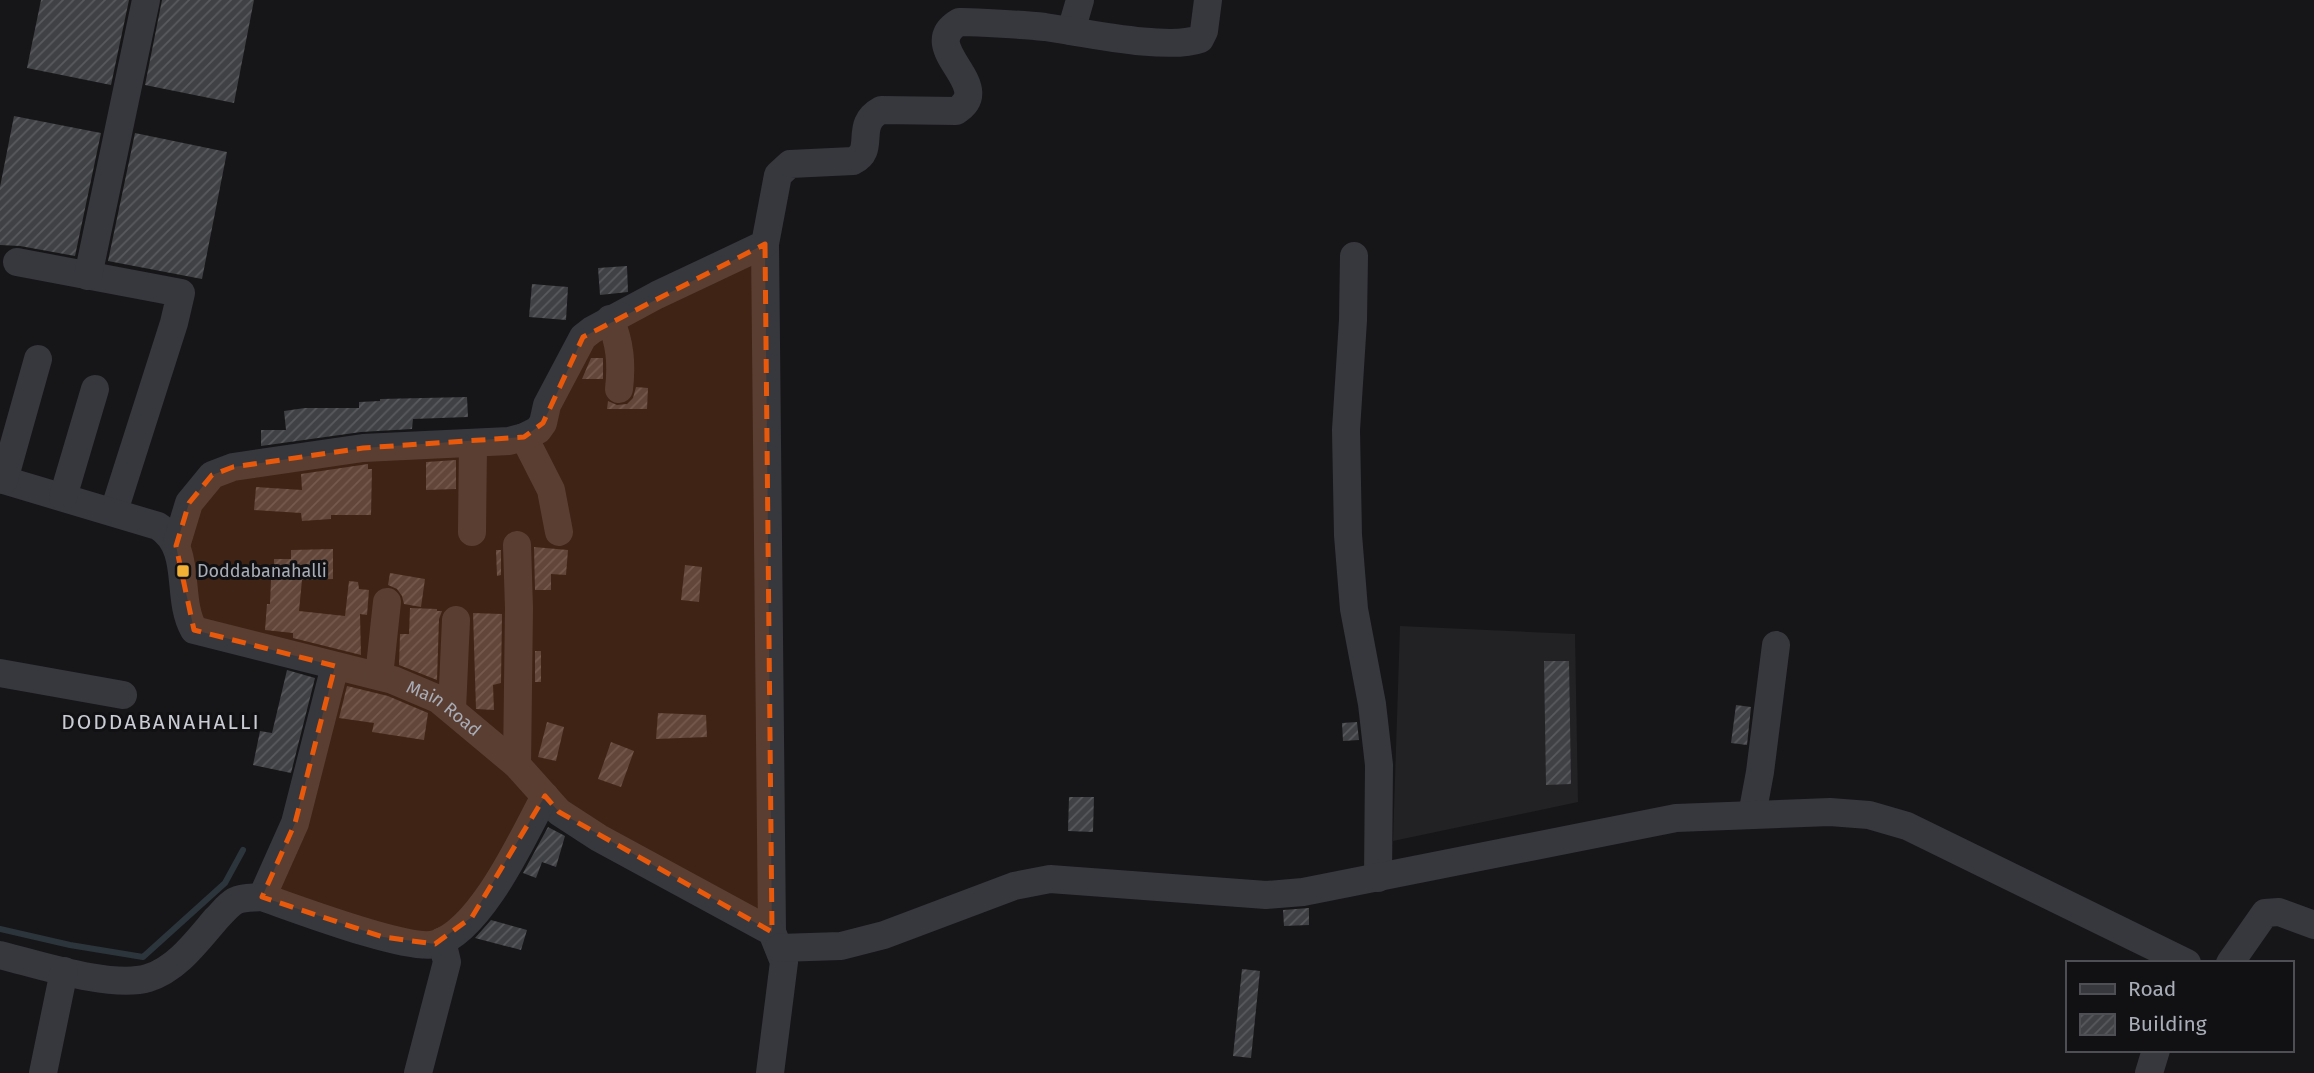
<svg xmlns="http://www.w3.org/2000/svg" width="2314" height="1073" viewBox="0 0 2314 1073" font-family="'Fira Sans',sans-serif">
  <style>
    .built { fill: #222225 }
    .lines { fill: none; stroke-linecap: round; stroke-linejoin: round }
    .stream { stroke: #2c353c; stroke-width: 6 }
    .building { fill: url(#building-hatch) }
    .minor { stroke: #37383d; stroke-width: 28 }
    .marked { fill: #e8590c; fill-opacity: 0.2; stroke: #e8590c; stroke-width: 5; stroke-dasharray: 14 9; stroke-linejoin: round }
    .poi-dot { fill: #f2b134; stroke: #111113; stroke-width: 2.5 }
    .labels { text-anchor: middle; stroke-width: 6; stroke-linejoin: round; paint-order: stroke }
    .poi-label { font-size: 18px; fill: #a8adb8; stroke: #111113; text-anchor: start }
    .street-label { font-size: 18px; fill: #a8adb8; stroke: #111113 }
    .quarter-label { font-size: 21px; letter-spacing: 2px; fill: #c9ccd4; stroke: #111113 }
  </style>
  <defs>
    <pattern id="building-hatch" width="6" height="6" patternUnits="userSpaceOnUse" patternTransform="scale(1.75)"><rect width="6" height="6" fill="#404145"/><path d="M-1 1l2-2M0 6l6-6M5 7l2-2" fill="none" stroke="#595a5e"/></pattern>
  </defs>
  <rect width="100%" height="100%" fill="#161618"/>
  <path class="built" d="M 1400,626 L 1575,634 L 1578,802 L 1393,841 Z"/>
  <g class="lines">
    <path class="stream" d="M 0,929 L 70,945 L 143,957 L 225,883 L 243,850"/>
  </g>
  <path class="building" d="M 41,0 L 129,0 L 111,85 L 27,68 Z
    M 162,0 L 254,0 L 234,103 L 145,85 Z
    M 14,116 L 101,133 L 75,256 L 20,246 L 0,245 L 0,187 Z
    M 135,133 L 227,152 L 202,279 L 108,261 Z
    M 627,266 L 628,292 L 600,295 L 598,268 Z
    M 532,284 L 568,287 L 566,320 L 529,317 Z
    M 591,358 L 603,358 L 603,379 L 582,379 Z
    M 636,387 L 648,388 L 647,409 L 607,409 L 608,401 L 617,405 L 627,404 L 633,398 Z
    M 467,397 L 468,417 L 413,419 L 412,429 L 361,432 L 261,446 L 261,430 L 286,430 L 284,411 L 305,408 L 359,408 L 359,402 L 380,401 L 380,399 Z
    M 456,460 L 456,489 L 426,490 L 426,462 Z
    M 368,464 L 368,469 L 372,469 L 371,515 L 331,515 L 331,519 L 302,521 L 301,513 L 254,510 L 256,487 L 302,490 L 301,474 Z
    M 534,547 L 568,550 L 566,575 L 551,574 L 551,590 L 535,590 Z
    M 333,549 L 333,579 L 302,580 L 299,611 L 345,616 L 349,581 L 358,582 L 359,589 L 369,590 L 367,615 L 360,614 L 361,655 L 293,638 L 293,633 L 265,630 L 267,604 L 270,604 L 271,580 L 274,580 L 274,559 L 291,559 L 291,550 Z
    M 496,550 L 501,550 L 501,575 L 497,576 Z
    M 685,565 L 702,567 L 699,602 L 681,600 Z
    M 390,573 L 425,579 L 421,607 L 404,604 L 402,596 L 397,589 L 388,585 Z
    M 410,608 L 437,609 L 437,611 L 442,611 L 439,619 L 437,680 L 399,665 L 400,634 L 409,634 Z
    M 473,613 L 502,614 L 501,683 L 493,685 L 494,710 L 476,709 Z
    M 535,651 L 541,651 L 541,682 L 535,682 Z
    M 1544,661 L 1569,661 L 1571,784 L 1546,785 Z
    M 287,670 L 315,678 L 291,773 L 253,765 L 260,731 L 272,733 Z
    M 347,686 L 388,696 L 428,713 L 424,740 L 372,732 L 374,723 L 339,718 Z
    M 1736,705 L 1751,707 L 1747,745 L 1731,743 Z
    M 658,713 L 706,715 L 707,737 L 656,739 Z
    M 547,722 L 564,727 L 556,761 L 538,757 Z
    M 1357,722 L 1359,740 L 1343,741 L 1342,723 Z
    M 611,742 L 634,751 L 621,787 L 598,779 Z
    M 1069,797 L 1094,797 L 1093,832 L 1068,831 Z
    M 548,827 L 565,836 L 556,867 L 542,862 L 536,878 L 523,873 Z
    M 1309,908 L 1309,925 L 1284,926 L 1283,910 Z
    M 491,920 L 527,930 L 521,950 L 475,938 Z
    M 1242,969 L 1260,971 L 1251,1058 L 1233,1056 Z"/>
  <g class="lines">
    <g class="minor">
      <path d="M 1071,31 L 1080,0"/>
      <path d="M 765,244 L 772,932"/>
      <path d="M 1354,256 L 1353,320 L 1346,430 L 1348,535 L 1354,609 L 1372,704 L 1379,765 L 1378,878"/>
      <path d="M 17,262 L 181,293 L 174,323 L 114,511"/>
      <path d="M 88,276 L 146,0"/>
      <path d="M 610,319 C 620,343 622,363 619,389"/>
      <path d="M 524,437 L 551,490 L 559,532"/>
      <path id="s1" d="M 0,479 L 158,526 C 194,549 175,597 194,630 L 393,680 L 438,699 L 517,765 L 559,812 L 599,838 L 772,932 L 784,962 L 770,1073"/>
      <path d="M 4,480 L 38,359"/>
      <path d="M 63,497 L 95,389"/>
      <path d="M 472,532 L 473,443"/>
      <path d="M 517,545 L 519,608 L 517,765"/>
      <path d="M 176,546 L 189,503 L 212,475 L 233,467 L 363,448 L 509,441 L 524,437 L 538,430 L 543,423 L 547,405 L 583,337 L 592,330 L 657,295 L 765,244 L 778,175 L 790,164 L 853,161 C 877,150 853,125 881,110 L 956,111 C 998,85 915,48 959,22 C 987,23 1017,24 1045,27 C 1082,32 1167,51 1200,39 L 1204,31 L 1208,0"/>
      <path d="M 0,673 L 123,695"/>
      <path d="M 379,676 L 387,602"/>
      <path d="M 452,709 L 456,620"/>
      <path d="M 1752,815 L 1760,772 L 1776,645"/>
      <path d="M 262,897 L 295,823 L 335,666"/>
      <path d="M 779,948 L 841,946 L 884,935 L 1014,886 L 1050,879 L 1266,895 L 1303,892 L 1676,818 L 1830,812 L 1869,815 L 1907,826 L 2187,963"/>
      <path d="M 0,955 C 37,964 112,989 148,978 C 177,969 197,941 216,919 C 222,913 228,905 235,901 C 243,897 254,898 262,897 C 294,908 409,952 436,944 C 482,929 523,837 545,796"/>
      <path d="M 2230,963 L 2265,913 L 2279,912 L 2314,925"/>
      <path d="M 43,1073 L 64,971"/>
      <path d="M 418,1073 L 447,962 L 442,941"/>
      <path d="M 2149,1073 L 2156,1050"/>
    </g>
  </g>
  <path class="marked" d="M 765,244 L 772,932 L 559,812 L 545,796 L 472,917 L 435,944 L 383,937 L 262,897 L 295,823 L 335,666 L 194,630 L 176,546 L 189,503 L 212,475 L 233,467 L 363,448 L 524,437 L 543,423 L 583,337 Z"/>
  <rect class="poi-dot" x="176" y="564" width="14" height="14" rx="3.5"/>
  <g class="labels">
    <g class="poi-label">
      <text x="197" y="577">Doddabanahalli</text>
    </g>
    <g class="street-label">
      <text dy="6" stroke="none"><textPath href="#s1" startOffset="542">Main Road</textPath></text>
    </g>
    <g class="quarter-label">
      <text x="161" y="729">DODDABANAHALLI</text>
    </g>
  </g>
  <rect x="2066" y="961" width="228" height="91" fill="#111113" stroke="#4d4f55" stroke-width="2"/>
  <rect x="2080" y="984" width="35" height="10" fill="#37383d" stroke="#4d4f55" stroke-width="2"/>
  <text x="2128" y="996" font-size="21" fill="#a8adb8">Road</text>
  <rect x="2080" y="1014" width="35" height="21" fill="url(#building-hatch)" stroke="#4d4f55" stroke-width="2"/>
  <text x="2128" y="1031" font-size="21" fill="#a8adb8">Building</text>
</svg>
